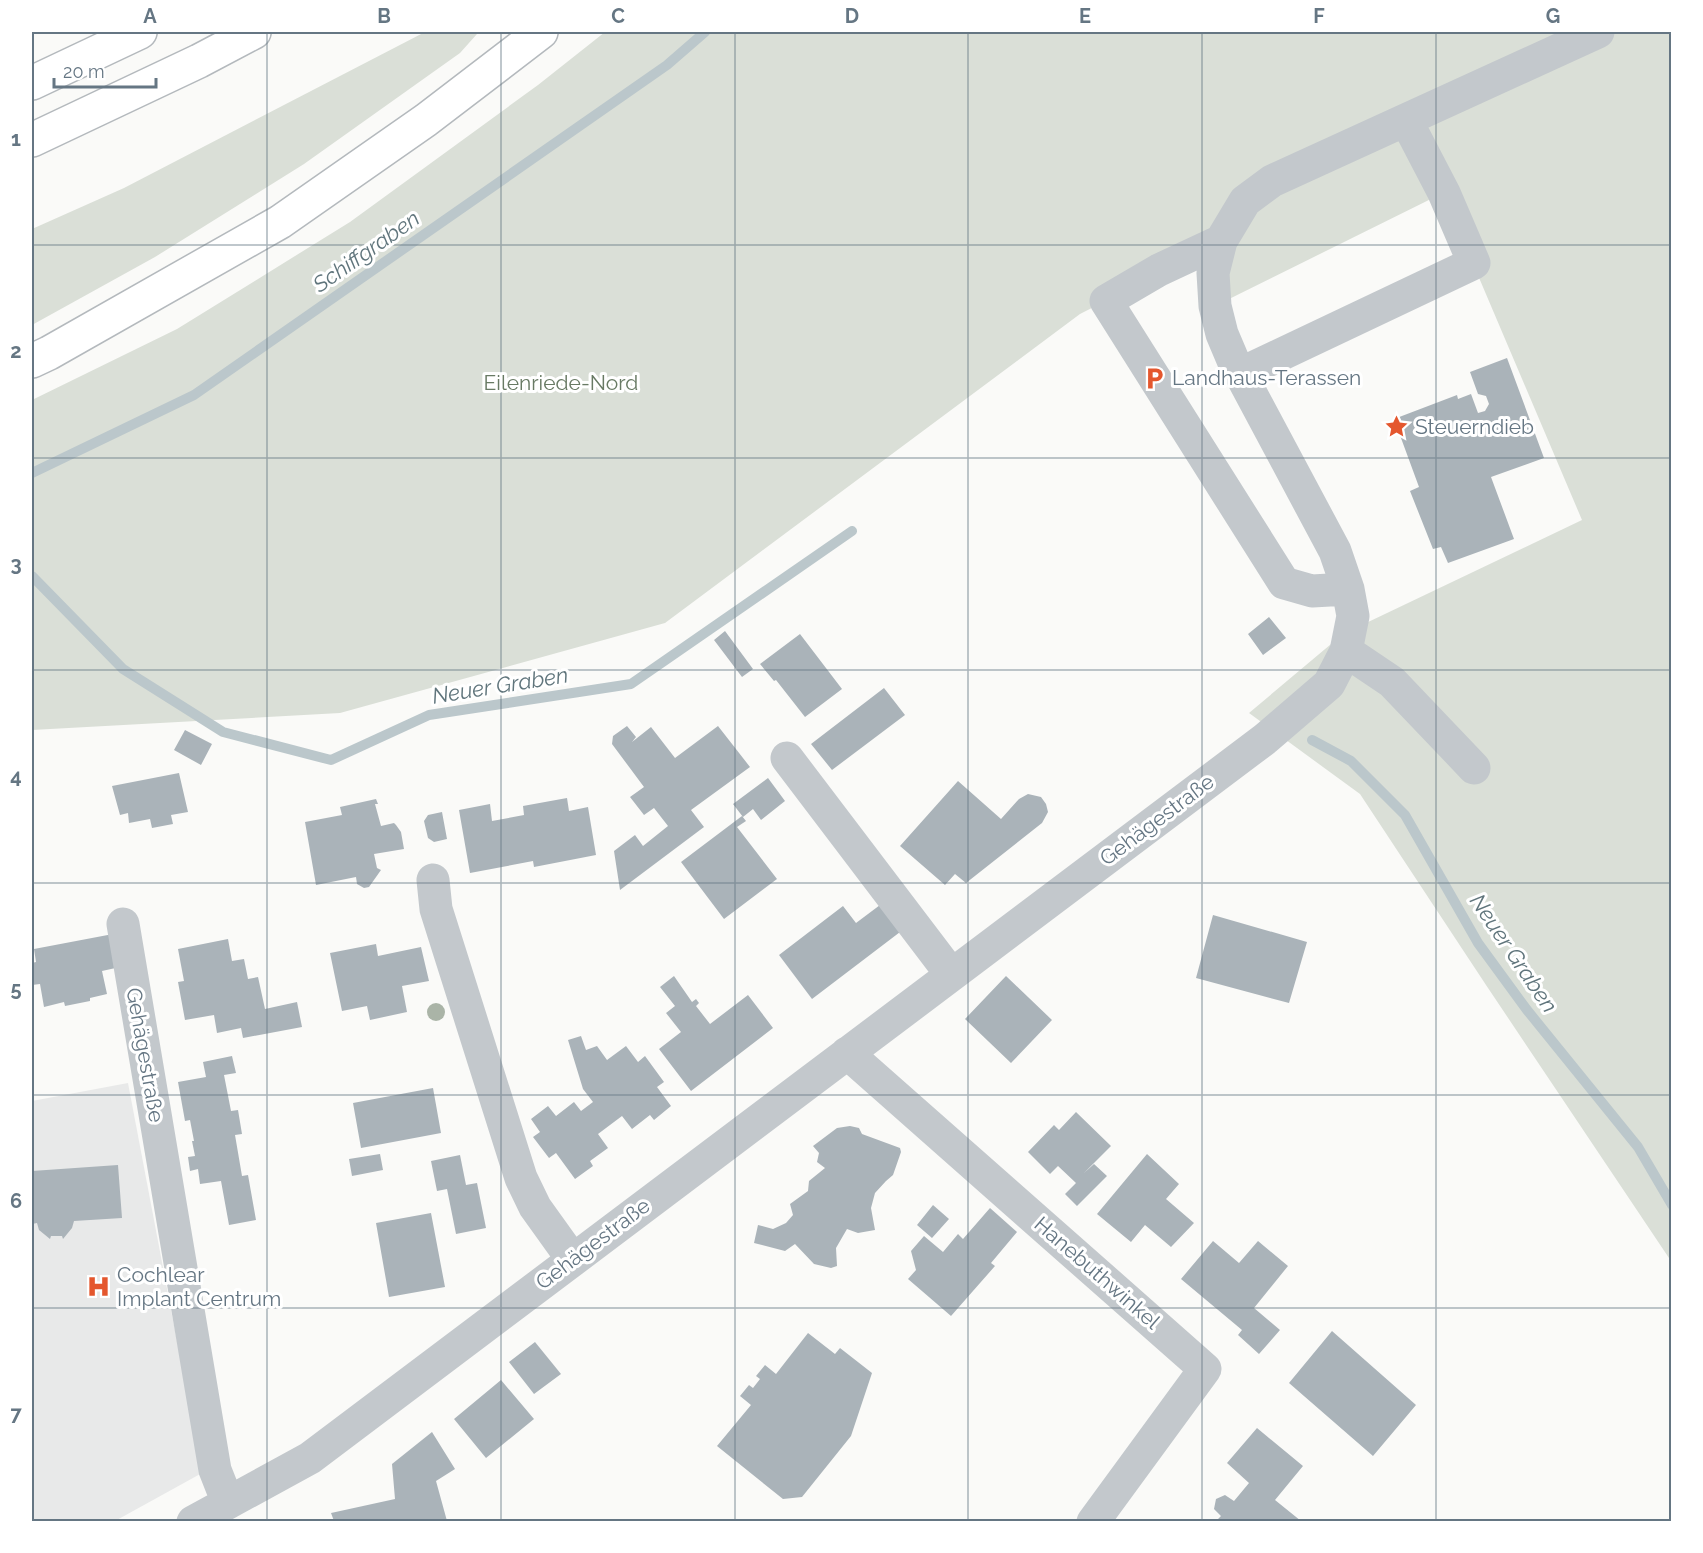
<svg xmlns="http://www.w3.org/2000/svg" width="1703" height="1553" viewBox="0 0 1703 1553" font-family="Raleway,sans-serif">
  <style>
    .built { fill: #e8e9e9 }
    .green { fill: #dadfd7 }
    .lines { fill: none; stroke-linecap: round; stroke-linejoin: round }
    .stream { stroke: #bbc7cb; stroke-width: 10 }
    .building { fill: #aab3b9 }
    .highway-casing { stroke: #b4b9bd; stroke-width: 36 }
    .minor { stroke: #c3c8cc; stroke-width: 33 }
    .highway { stroke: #fff; stroke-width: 33 }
    .tree { fill: #aab4a7 }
    .grid { fill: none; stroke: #657683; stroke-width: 1.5; stroke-opacity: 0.55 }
    .labels { text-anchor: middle; stroke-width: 6; stroke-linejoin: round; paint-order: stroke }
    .poi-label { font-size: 21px; fill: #657683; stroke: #fff; text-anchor: start }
    .park-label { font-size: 21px; fill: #687a64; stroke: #fff }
    .street-label { font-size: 21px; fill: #657683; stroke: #fff }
    .water-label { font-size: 22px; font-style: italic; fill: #60757c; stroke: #fff }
    .neatline { fill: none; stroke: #657683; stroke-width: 2 }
    .grid-label { font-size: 20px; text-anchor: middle; font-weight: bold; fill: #657683 }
  </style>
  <rect width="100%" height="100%" fill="#fafaf8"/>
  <path class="built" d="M 128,1083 L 202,1473 L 115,1521 L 32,1522 L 32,1101 Z"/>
  <path class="green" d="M 425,32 L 476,32 L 477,34 L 460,53 L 304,164 L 155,257 L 32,325 L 32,229 L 124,188 Z
    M 605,32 L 1671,32 L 1671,1261 L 1486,985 L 1360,794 L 1249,713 L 1343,634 L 1582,520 L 1443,193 L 1215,306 L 1221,242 L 1080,314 L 665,623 L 340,713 L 32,730 L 32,400 L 177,329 L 350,222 L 538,85 Z"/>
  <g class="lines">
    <path class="stream" d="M 32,473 L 194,395 L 667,65 L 705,32
      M 32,576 L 123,669 L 223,732 L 331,760 L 429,715 L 631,684 L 852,531
      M 1312,740 L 1351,761 L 1405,815 L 1478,943 L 1527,1010 L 1638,1147 L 1672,1205"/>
  </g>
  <path class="building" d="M 1507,358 L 1544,458 L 1491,477 L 1514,539 L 1448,563 L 1441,547 L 1433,549 L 1410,491 L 1419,487 L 1394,419 L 1457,395 L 1458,399 L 1471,394 L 1478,413 L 1485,411 L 1489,404 L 1486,396 L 1478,394 L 1470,372 Z
    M 1269,617 L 1286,638 L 1263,655 L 1248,634 Z
    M 725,631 L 753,669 L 742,677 L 714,640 Z
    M 800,634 L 842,689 L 805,717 L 776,680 L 774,681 L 760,664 Z
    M 884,688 L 905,715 L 832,770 L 811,744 Z
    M 627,726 L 636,737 L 632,742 L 651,727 L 675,758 L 718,726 L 750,767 L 691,810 L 704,827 L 620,890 L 614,851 L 635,835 L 643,846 L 668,826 L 654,808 L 644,815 L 630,797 L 644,787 L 612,744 L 613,736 Z
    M 185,730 L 212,744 L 201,765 L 174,750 Z
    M 179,773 L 188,812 L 171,815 L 173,824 L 152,828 L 150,819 L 129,823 L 128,813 L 120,815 L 112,786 Z
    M 768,778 L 785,801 L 761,820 L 753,809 L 743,817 L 733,804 Z
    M 958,781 L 1001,819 L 1019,799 L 1028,794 L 1041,797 L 1046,804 L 1048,812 L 1042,823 L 966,883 L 955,874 L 945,885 L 900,846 Z
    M 567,798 L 569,811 L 588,807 L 596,855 L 534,867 L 533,861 L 470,873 L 459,810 L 490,804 L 492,821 L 524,815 L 523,806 Z
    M 376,799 L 378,804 L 375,804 L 381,826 L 394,823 L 396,825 L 401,832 L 404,849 L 374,854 L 377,868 L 381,870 L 369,887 L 364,888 L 357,884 L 356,877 L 316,885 L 305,822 L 342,815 L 340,807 Z
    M 442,812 L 447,839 L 434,842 L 428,838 L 424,821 L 428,815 Z
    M 742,816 L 746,821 L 737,827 L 777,879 L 724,919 L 681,862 Z
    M 884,902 L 904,929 L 812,999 L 779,955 L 843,906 L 856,923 Z
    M 1213,915 L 1307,942 L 1289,1003 L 1196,978 Z
    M 113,934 L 120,967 L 102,971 L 107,994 L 90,998 L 90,1001 L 65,1006 L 64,1002 L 44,1007 L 40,984 L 32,985 L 32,975 L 34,975 L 32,963 L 36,962 L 34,949 Z
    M 228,939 L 232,961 L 244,959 L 248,979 L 258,977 L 265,1009 L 297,1002 L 302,1027 L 243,1038 L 241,1028 L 217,1033 L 214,1015 L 185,1020 L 178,982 L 184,981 L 178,949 Z
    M 376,944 L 378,956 L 421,947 L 429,981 L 402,986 L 407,1012 L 370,1020 L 367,1006 L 342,1011 L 330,953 Z
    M 674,976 L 692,1002 L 696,999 L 699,1003 L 696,1006 L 710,1024 L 748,995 L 773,1028 L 691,1091 L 659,1049 L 681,1032 L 666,1013 L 675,1006 L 660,987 Z
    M 1006,976 L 1052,1020 L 1011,1063 L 965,1019 Z
    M 581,1036 L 586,1050 L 597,1046 L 607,1060 L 626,1046 L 638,1062 L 645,1056 L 664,1082 L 657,1087 L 671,1106 L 654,1120 L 650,1115 L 632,1129 L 622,1116 L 598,1134 L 608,1148 L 590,1161 L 593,1166 L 575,1179 L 556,1153 L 549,1158 L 533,1137 L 540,1132 L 531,1119 L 548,1106 L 556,1116 L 574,1102 L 581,1111 L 593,1102 L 583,1089 L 568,1040 Z
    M 232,1056 L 236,1073 L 224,1075 L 231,1111 L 238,1110 L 242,1134 L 235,1135 L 242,1176 L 248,1175 L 256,1220 L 229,1225 L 221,1181 L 200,1184 L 198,1169 L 190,1171 L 188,1157 L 195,1156 L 192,1141 L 194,1141 L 190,1120 L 185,1121 L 178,1082 L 206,1077 L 203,1062 Z
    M 433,1088 L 441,1133 L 361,1148 L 353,1103 Z
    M 1076,1112 L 1111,1146 L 1084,1173 L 1094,1164 L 1107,1176 L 1077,1206 L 1065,1194 L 1076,1183 L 1058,1166 L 1050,1174 L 1028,1152 L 1054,1125 L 1059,1130 Z
    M 850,1126 L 859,1128 L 862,1134 L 900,1148 L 901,1152 L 893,1175 L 886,1181 L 875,1193 L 871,1208 L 875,1230 L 858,1233 L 847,1229 L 836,1248 L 837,1266 L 831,1268 L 814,1264 L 795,1244 L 785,1251 L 754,1243 L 758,1225 L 773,1229 L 786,1223 L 793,1215 L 790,1204 L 808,1191 L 809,1181 L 825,1168 L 817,1162 L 819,1153 L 813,1146 L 837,1128 Z
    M 380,1154 L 383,1170 L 352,1176 L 349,1159 Z
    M 1147,1154 L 1179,1184 L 1166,1199 L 1194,1223 L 1171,1247 L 1145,1225 L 1131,1242 L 1097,1214 Z
    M 460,1155 L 466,1185 L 477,1183 L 486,1228 L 456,1234 L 447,1189 L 437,1191 L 431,1161 Z
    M 118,1165 L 122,1218 L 74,1221 L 72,1228 L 63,1239 L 62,1236 L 51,1236 L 50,1239 L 39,1230 L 37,1223 L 32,1224 L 32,1171 Z
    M 933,1205 L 949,1219 L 932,1238 L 917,1225 Z
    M 990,1208 L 1017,1232 L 991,1263 L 995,1266 L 951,1316 L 908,1279 L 916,1270 L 911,1251 L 924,1236 L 943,1252 L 958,1234 L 963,1239 Z
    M 431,1213 L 445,1287 L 389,1297 L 376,1223 Z
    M 1213,1241 L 1239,1263 L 1258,1241 L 1288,1266 L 1254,1308 L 1280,1330 L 1259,1354 L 1238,1335 L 1242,1330 L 1181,1279 Z
    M 1332,1331 L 1416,1405 L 1373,1456 L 1289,1383 Z
    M 808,1333 L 835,1354 L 840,1348 L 872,1373 L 851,1436 L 802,1497 L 783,1499 L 717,1446 L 751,1405 L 740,1396 L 749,1385 L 753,1388 L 760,1379 L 756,1376 L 765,1365 L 776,1374 Z
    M 535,1342 L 561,1374 L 534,1394 L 509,1362 Z
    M 501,1380 L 534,1419 L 486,1458 L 454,1419 Z
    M 1257,1428 L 1303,1466 L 1275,1500 L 1301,1521 L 1216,1521 L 1221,1516 L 1214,1509 L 1216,1499 L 1225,1495 L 1234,1501 L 1249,1483 L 1227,1463 Z
    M 432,1432 L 455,1469 L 436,1481 L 447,1521 L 334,1521 L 331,1513 L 395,1499 L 392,1464 Z"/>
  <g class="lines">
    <defs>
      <path id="highway" d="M 32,83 L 140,32
        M 32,140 L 199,61 L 254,32
        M 32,361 L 49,353 L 280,222 L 426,120 L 541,32"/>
    </defs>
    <use href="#highway" class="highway-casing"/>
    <path class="minor" d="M 1221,241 L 1159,270 L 1106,301 L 1284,583 L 1312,591 L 1348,589
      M 1240,374 L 1474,263 L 1444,193 L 1406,120
      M 1346,651 L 1392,682 L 1474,768
      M 787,758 L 951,974
      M 433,880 L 436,909 L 521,1178 L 535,1207 L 573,1260
      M 123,924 L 215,1470 L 228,1503
      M 847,1053 L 1205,1369 L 1093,1522
      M 193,1522 L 310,1458 L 1265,739 L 1329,684 L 1346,651 L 1353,616 L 1348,589 L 1335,551 L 1233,360 L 1222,334 L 1215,306 L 1213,273 L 1221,241 L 1245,201 L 1272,181 L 1598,32"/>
    <use href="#highway" class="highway"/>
  </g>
  <circle class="tree" cx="436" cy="1012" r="9"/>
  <path class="grid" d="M 267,32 L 267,1522M 501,32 L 501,1522M 735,32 L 735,1522M 968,32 L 968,1522M 1202,32 L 1202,1522M 1436,32 L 1436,1522M 32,245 L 1672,245M 32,458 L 1672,458M 32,670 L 1672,670M 32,883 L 1672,883M 32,1095 L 1672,1095M 32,1308 L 1672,1308"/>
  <defs>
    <symbol id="parking-bare" viewBox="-9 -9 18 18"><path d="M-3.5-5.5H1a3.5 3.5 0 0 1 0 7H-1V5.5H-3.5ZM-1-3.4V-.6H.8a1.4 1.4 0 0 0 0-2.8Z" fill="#e4572e" stroke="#fff" stroke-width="2.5" paint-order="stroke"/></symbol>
    <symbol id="sight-bare" viewBox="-9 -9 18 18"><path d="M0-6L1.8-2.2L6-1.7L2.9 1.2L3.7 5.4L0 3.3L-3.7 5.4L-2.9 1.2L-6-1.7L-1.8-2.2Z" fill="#e4572e" stroke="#fff" stroke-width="2.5" paint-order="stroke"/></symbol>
    <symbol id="hospital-bare" viewBox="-9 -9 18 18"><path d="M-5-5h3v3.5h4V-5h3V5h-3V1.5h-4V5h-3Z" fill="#e4572e" stroke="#fff" stroke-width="2.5" paint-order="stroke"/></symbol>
  </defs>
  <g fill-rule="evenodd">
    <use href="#parking-bare" x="1138" y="362" width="33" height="33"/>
    <use href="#sight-bare" x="1380" y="410" width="33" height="33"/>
    <use href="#hospital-bare" x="82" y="1270" width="33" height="33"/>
  </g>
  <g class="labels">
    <g class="poi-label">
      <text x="1172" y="385">Landhaus-Terassen</text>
      <text x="1415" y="434">Steuerndieb</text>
      <text x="117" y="1282">Cochlear<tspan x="117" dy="24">Implant Centrum</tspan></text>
    </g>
    <g class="park-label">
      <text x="561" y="390">Eilenriede-Nord</text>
    </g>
    <g class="street-label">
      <text transform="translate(1157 820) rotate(-37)" y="7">Gehägestraße</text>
      <text transform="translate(145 1055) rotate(80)" y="7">Gehägestraße</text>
      <text transform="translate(593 1244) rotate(-37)" y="7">Gehägestraße</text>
      <text transform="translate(1097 1273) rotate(41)" y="7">Hanebuthwinkel</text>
    </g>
    <g class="water-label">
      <text transform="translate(366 251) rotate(-35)" y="8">Schiffgraben</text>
      <text transform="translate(500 685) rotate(-9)" y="8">Neuer Graben</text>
      <text transform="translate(1514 953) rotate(56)" y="8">Neuer Graben</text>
    </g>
  </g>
  <rect width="1703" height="1553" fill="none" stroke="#ffffff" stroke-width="66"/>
  <path d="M54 78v9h102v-9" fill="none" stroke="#657683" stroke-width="3"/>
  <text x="63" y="78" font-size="18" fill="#657683" stroke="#ffffff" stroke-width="4.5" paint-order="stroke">20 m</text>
  <rect x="33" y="33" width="1637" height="1487" class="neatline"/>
  <g class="grid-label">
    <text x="150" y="23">A</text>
    <text x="384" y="23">B</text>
    <text x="618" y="23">C</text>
    <text x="852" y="23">D</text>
    <text x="1085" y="23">E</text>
    <text x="1319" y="23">F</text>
    <text x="1553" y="23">G</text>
    <text x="16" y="146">1</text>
    <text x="16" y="358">2</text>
    <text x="16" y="571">3</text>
    <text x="16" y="783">4</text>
    <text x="16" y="996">5</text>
    <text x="16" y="1208">6</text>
    <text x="16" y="1421">7</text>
  </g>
</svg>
